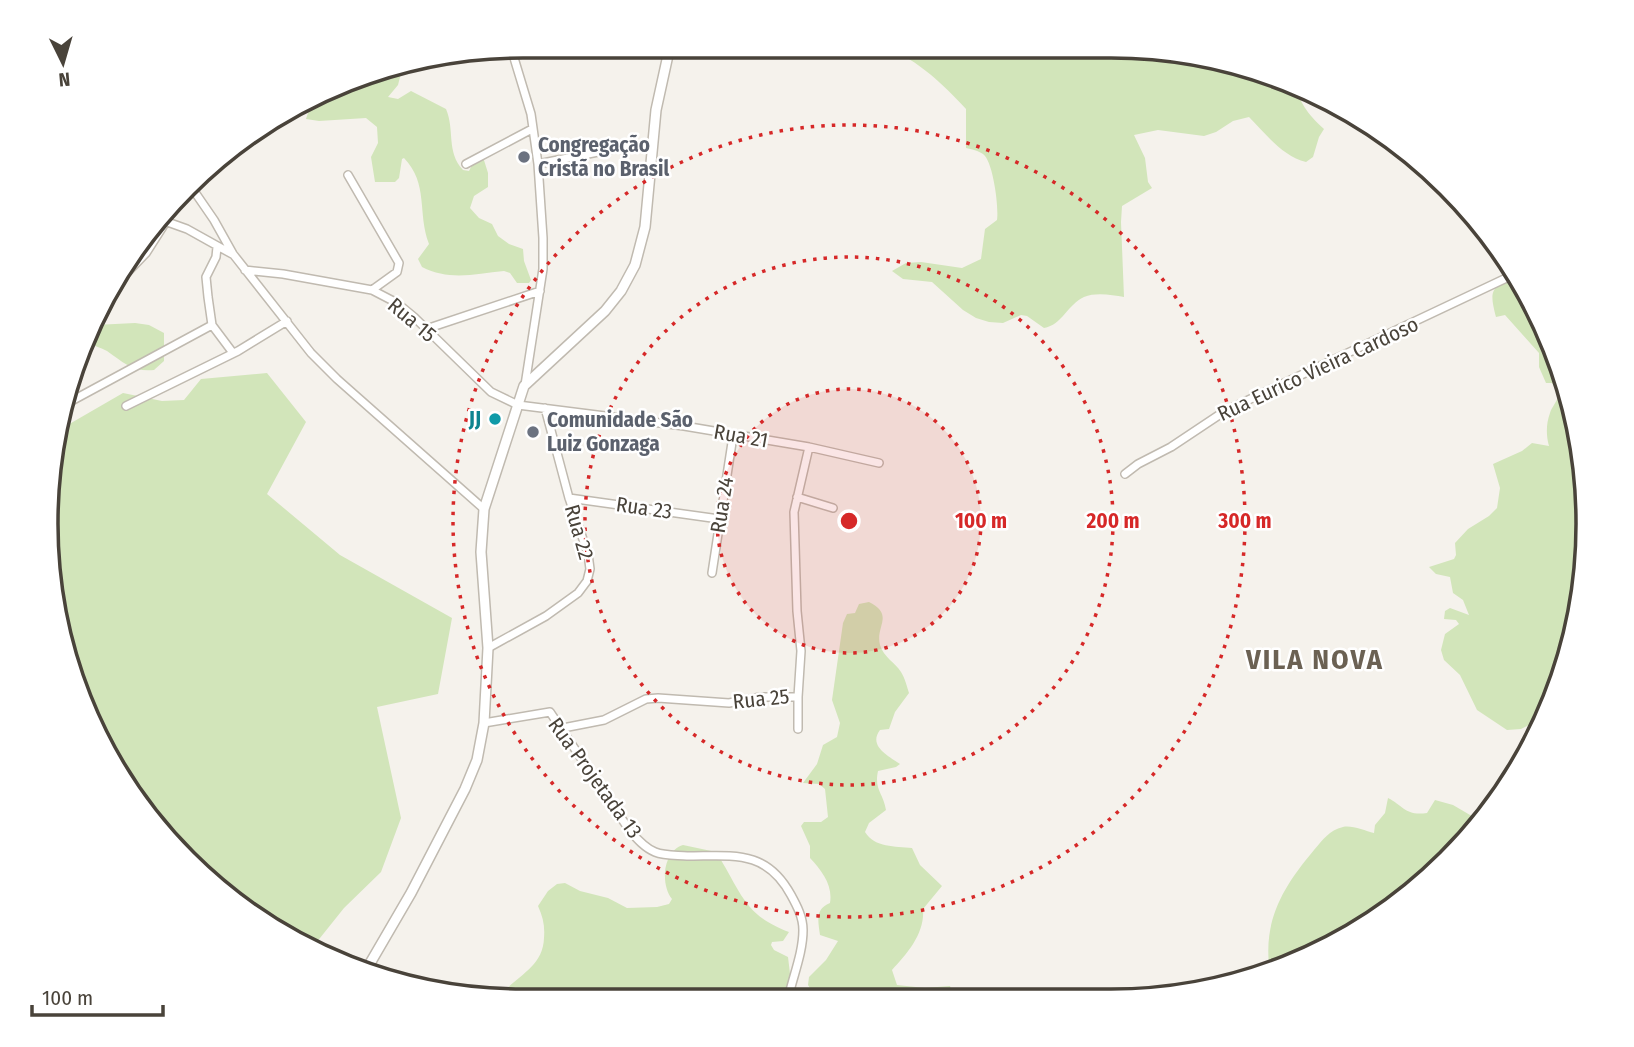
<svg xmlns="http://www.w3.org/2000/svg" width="1634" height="1047" viewBox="0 0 1634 1047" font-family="'Fira Sans Condensed',sans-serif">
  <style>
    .green { fill: #d2e5ba }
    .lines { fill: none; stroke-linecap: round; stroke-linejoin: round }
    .minor-casing { stroke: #c0bab0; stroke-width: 10 }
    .tertiary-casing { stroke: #c0bab0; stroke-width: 12 }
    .minor { stroke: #fff; stroke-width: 7 }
    .tertiary { stroke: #fff; stroke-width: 9 }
    .ring { fill: none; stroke: #d62828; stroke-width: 3.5; stroke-dasharray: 3.5 7 }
    .worship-dot { fill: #6b7280; stroke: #fff; stroke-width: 2.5 }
    .culture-dot { fill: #0f9aa8; stroke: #fff; stroke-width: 2.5 }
    .labels { text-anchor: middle; stroke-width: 5; stroke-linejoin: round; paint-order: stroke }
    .worship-label { font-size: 21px; font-weight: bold; fill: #5b616d; stroke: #fff; text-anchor: start }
    .street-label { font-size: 21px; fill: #49433a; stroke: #fff }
    .culture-label { font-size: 21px; font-weight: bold; fill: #0d838f; stroke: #fff; text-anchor: end }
    .district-label { font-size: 28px; font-weight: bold; letter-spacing: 2px; fill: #6b6153; stroke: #fff }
    .rim { fill: none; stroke: #49433a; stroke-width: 3.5 }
    .centre { fill: #d62828; stroke: #fff; stroke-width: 3.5 }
    .ring-label { font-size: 21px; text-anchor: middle; font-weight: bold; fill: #d62828; stroke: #fff; stroke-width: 5; stroke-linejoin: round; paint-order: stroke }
  </style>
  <rect width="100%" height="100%" fill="#f5f2ec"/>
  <path class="green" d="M 887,48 L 1172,50 L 1293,82 C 1301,103 1306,113 1324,129 L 1319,137 L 1313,157 L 1306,162 C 1282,156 1265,133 1249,117 L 1233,121 L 1216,132 L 1204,136 L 1158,130 L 1134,135 L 1145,158 L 1148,182 L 1152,188 L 1122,206 L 1121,222 L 1124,297 C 1112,295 1096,292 1084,297 C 1068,304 1062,325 1044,328 L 1027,316 L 1021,315 L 1003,323 L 989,322 L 976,318 L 963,310 L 932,282 L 903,279 L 892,271 L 906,263 L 921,262 L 962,268 L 981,259 L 985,229 L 997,220 C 999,207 993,161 983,154 C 979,151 971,149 966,148 L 966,109 C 943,84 919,61 887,48 Z
    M 393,67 L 402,69 L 398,85 L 388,97 L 398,99 L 411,91 L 446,109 C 455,130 446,152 463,170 L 469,171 L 475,159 L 483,157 L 488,173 L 488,187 L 474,196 L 470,208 L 479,218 L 492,224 L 498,236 L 509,244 L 523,249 L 524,261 L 531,280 L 529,283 L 517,283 L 510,273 L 504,271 C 475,274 449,281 422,267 L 418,259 L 429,244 C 417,213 429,184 404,158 L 402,159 L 399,178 L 395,182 L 375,182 L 371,157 L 378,143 L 377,127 L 366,118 L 319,121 L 306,119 C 314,88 364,72 393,67 Z
    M 1514,274 L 1525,285 L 1563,370 L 1584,462 L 1587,555 L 1572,648 L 1542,728 L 1531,724 L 1521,729 L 1507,730 L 1477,710 L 1460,675 L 1444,660 L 1441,650 L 1445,634 L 1459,624 L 1456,620 L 1444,619 L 1445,611 L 1450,608 L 1469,615 L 1463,600 L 1453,593 L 1450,577 L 1436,574 L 1429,567 L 1454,559 L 1456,555 L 1455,543 L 1468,529 L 1489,516 L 1497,508 L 1500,488 L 1493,464 L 1522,451 L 1532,443 L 1549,446 C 1546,435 1546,424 1550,413 C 1552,406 1560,399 1558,392 C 1558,390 1553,385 1552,383 L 1546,383 L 1539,367 L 1539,353 L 1505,315 L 1496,317 C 1489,290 1491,289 1514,274 Z
    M 135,323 L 149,325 L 164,333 L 164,361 L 154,370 C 133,372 124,363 107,351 C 100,347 93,346 86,341 L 95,325 Z
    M 267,373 L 306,422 L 267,494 L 340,555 L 452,618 L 438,694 L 377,707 L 401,818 L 381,872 L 344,908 L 312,948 L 232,902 L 126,789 L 62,648 L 47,493 L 59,430 L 123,393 L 162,401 L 184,400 L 201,379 Z
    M 869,602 C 895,615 875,626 880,645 C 884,658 895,662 901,672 C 905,678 907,687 909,693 L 895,712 L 889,729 L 880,730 C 868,746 888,756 900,764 L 896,767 L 878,771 C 874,790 883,792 886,810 L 869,823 L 865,832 C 875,848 895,846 912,848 L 920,865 L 942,886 L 923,909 C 925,933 908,953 892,970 L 897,985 L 925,988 L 950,986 L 955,1000 L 814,999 L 815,996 L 808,985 L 809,977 L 826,960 L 838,941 L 820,935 C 818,920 815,909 830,903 C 833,885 822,871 810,858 L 810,846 L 801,826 L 804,822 L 821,822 L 828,817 L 825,789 L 819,784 L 803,783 L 817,764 L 823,745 L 837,737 L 840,723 L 832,700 L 843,623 L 847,614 L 855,613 L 859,604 Z
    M 1388,798 C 1404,806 1405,816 1427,813 L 1435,800 L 1453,805 L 1482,822 L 1402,902 L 1322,952 L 1270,972 C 1262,921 1283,887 1314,850 C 1323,840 1329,830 1343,827 C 1352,825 1365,831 1374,833 L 1375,825 L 1385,813 Z
    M 683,845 L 716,852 C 741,891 743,915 789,932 L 783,941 L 772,942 L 771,945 L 774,950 L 788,957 L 791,982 L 798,999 L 499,998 C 514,976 543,969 544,938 C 545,926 543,917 538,906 L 548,891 L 557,884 L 565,883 L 580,891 L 608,898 L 627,908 L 657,907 L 669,904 L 672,899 C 660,884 663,851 683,845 Z"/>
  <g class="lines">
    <defs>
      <path id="minor" d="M 511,48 L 531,114 L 538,164 L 543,238 L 543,269 L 525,385
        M 466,164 L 532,129
        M 538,164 L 618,148 L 653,143
        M 348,175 L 399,263 L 397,272 L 372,290
        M 192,188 L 214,220 L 233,254 L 311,353 L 337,379 L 484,509
        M 159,219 L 187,229 L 232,254
        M 217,247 L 216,257 L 206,277 L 208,297 L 212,325 L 233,353
        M 245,270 L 283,274 L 372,290 L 397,303 L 414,317 L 491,392 L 518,405 L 684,426 L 809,447 L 879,463
        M 117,283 L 146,253 L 167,220
        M 426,329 L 540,291
        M 64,405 L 212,325
        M 126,406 L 238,351 L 287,321
        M 1125,474 L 1138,464 L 1171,447 L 1225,411 L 1517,273
        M 797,497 L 833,508
        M 569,498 L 719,519
        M 712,573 L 733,436
        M 488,648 L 546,616 L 578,593 L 587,581 L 590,569 L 588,554 L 569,498 L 545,408
        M 798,697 L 798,729
        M 484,723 L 550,712 L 630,831 C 637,839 645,848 655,852 C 665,856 677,855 687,856 C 733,856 766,849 791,895 C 797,906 803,917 803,930 C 803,953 793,976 788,999
        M 563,728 L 604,720 L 646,699 L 658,698 L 729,703 L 761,697 L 798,697 L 801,651 L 797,611 L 794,512 L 809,447"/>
      <path id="tertiary" d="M 365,972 L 411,893 L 465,789 L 477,760 L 484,723 L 488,648 L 481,552 L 484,509 L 524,386 L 605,311 L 621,291 L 635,265 L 645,227 L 656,110 L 670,46"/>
    </defs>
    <use href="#minor" class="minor-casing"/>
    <use href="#tertiary" class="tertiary-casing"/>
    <use href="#minor" class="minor"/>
    <use href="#tertiary" class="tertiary"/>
  </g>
  <circle cx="849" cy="521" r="132" fill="#d62828" fill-opacity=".12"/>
  <g class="ring">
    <circle cx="849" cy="521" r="132"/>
    <circle cx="849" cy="521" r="264"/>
    <circle cx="849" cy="521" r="396"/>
  </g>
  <g class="worship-dot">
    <circle cx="524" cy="157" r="7"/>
    <circle cx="533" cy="432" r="7"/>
  </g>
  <circle class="culture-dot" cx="495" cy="419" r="7"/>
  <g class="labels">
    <g class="worship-label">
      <text x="538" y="152">Congregação<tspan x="538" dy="24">Cristã no Brasil</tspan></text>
      <text x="547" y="427">Comunidade São<tspan x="547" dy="24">Luiz Gonzaga</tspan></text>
    </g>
    <g class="street-label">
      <text transform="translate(412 320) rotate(40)" y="7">Rua 15</text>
      <text transform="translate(1318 369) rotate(-25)" y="7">Rua Eurico Vieira Cardoso</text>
      <text transform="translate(741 436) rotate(10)" y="7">Rua 21</text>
      <text transform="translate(722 505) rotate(-81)" y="7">Rua 24</text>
      <text transform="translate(644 508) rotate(8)" y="7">Rua 23</text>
      <text transform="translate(579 532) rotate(74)" y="7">Rua 22</text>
      <text transform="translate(761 699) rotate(-6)" y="7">Rua 25</text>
      <text transform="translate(595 778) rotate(54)" y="7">Rua Projetada 13</text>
    </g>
    <g class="culture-label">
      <text x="481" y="426">JJ</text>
    </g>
    <g class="district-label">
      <text x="1315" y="669">VILA NOVA</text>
    </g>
  </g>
  <path d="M0 0H1634V1047H0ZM523 58H1111A465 465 0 0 1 1576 523V524A465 465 0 0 1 1111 989H523A465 465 0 0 1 58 524V523A465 465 0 0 1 523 58Z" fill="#fff" fill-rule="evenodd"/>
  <path class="rim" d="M523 58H1111A465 465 0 0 1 1576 523V524A465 465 0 0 1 1111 989H523A465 465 0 0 1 58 524V523A465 465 0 0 1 523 58Z"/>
  <circle cx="849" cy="521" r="10" class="centre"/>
  <g class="ring-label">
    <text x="981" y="528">100 m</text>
    <text x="1113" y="528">200 m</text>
    <text x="1245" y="528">300 m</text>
  </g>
  <g transform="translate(63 63) rotate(175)" stroke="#ffffff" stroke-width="5" paint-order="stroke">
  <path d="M0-5L12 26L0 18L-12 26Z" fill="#49433a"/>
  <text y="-10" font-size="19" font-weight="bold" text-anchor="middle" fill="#49433a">N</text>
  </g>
  <path d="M32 1005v10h131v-10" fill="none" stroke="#49433a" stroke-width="3.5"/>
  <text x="42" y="1005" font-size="21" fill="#49433a" stroke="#ffffff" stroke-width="5" paint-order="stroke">100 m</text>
</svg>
